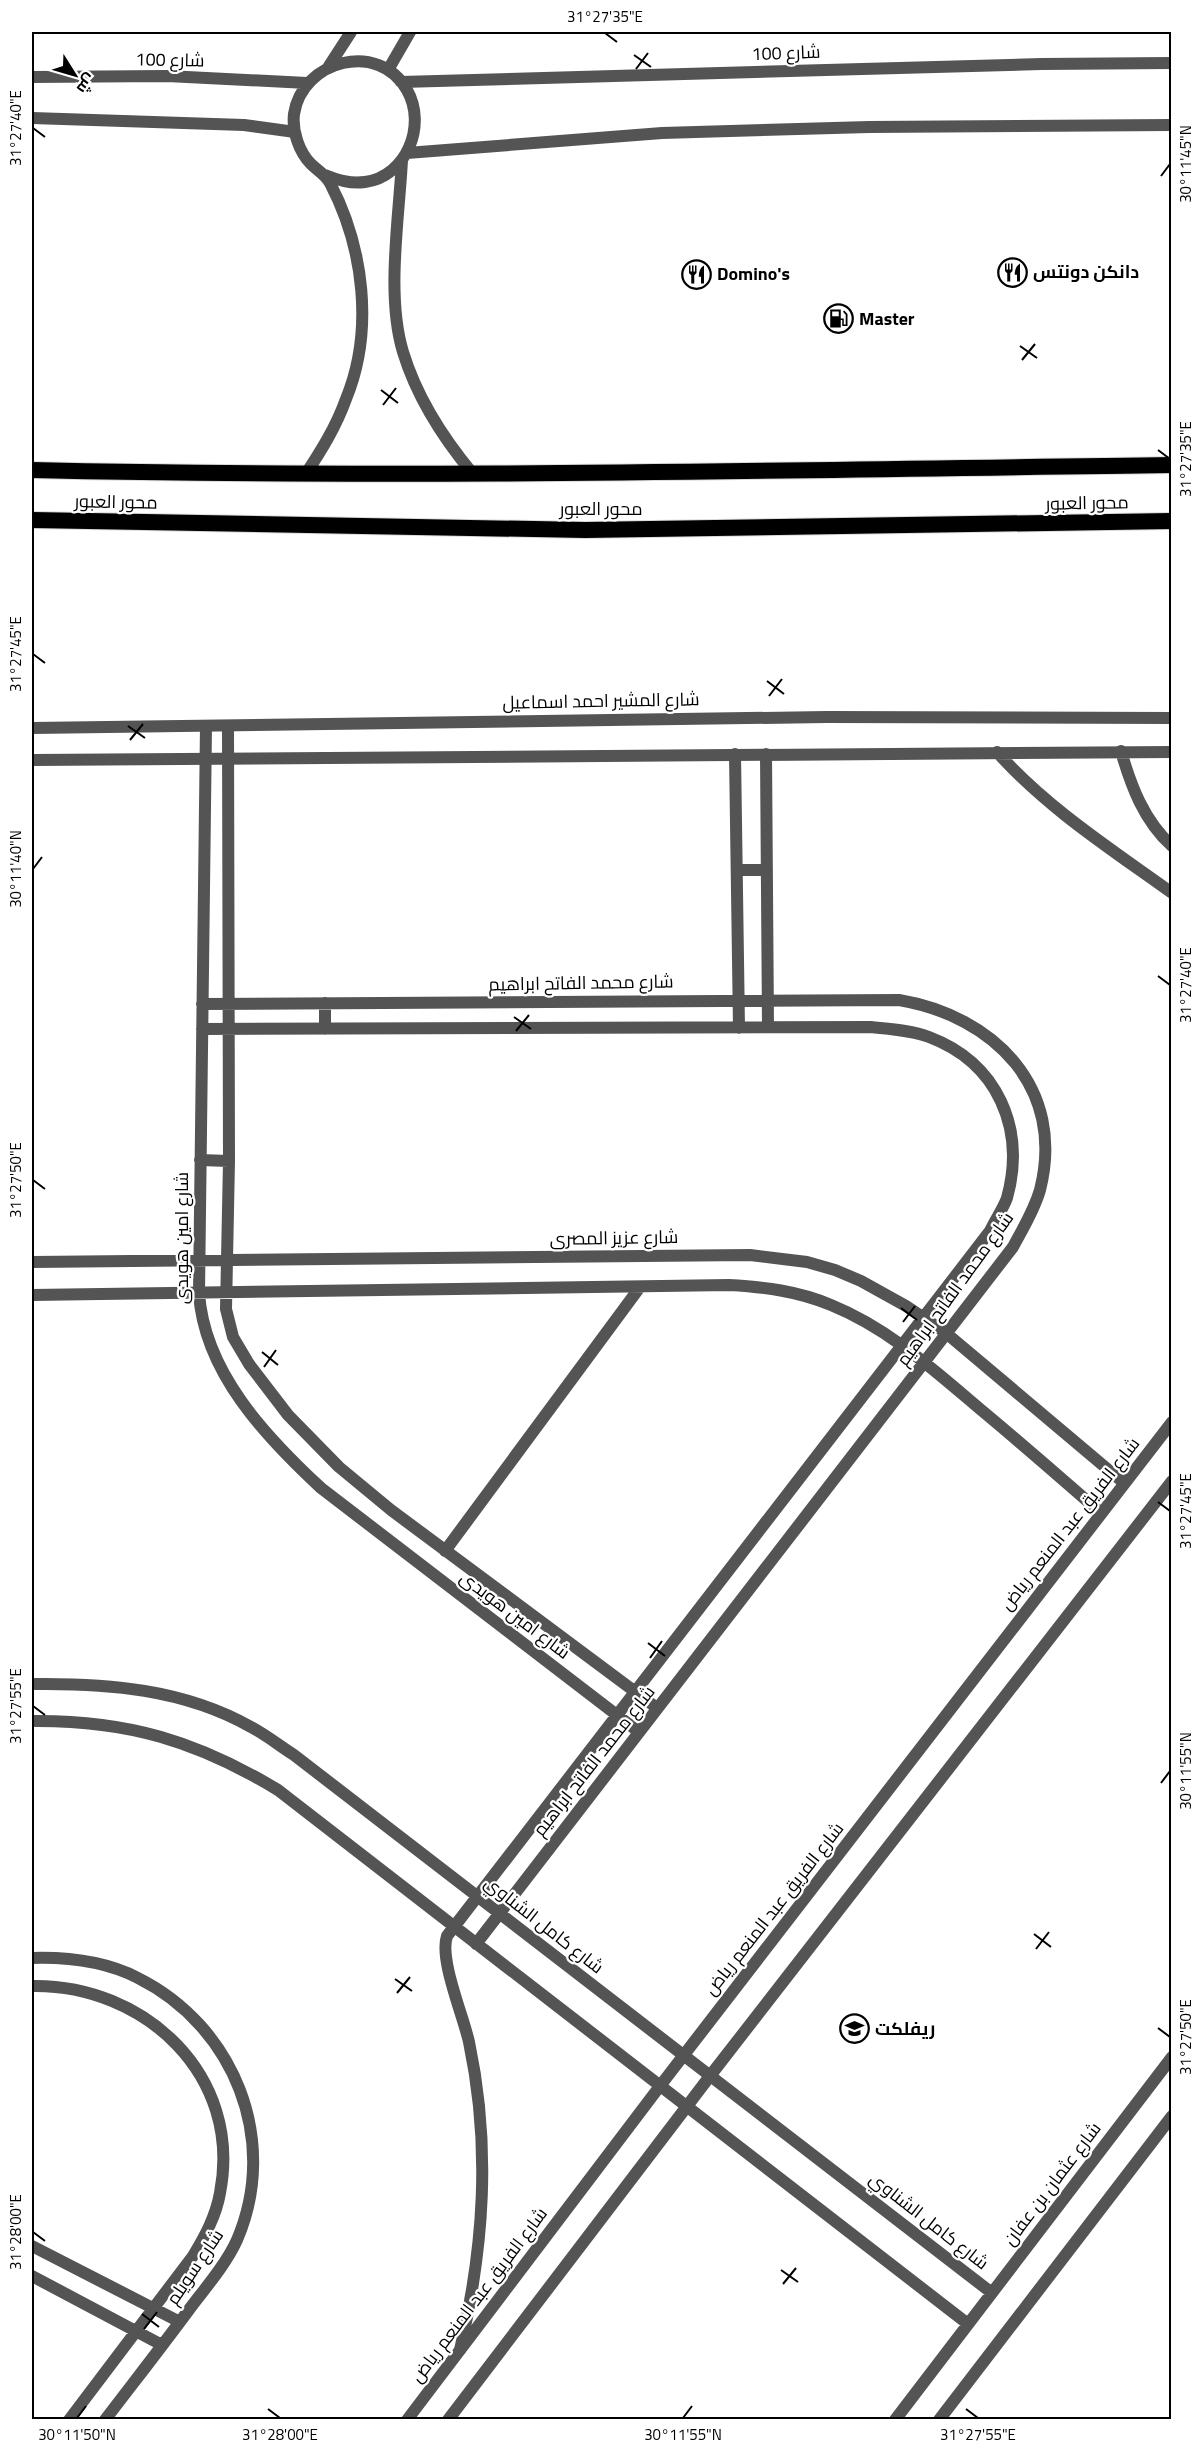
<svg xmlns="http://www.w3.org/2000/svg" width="1203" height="2451" viewBox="0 0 1203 2451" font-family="'Titillium Web',Cairo,sans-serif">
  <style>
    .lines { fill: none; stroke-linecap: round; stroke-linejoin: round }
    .trunk-casing { stroke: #dbdbdb; stroke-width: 18 }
    .minor { stroke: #545454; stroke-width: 12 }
    .tertiary { stroke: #545454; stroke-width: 12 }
    .trunk { stroke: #000; stroke-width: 16 }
    .ticks { fill: none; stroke: #000; stroke-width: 2 }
    .labels { text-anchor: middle; stroke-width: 4.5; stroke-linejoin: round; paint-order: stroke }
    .street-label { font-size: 18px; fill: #000; stroke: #fff }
    .poi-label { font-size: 18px; font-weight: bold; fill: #000; stroke: #fff; text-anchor: start }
    .neatline { fill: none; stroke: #000; stroke-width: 2 }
    .ticks-label { font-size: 15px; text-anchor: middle; fill: #000 }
  </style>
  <rect width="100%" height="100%" fill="#fff"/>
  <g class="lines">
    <defs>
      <path id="trunk" d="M 32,470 C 411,479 791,470 1172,465
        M 32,520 L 585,530 L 1172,521"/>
    </defs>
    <use href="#trunk" class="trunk-casing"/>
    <path class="minor" d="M 206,726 L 199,1293 C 204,1372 266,1437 321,1488 L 639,1732
      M 228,726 L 229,1161 L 226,1309 L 233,1337 L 249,1364 L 288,1415 L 339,1467 L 391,1510 L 657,1708
      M 735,754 L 739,1028
      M 766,754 L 768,1027
      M 737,870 L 767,870
      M 202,1004 L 899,1000 C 994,1016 1066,1088 1040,1190 C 1034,1211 1023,1228 1013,1247 L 476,1944
      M 202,1029 L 871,1027 C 890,1029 911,1030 929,1037 C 998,1063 1026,1129 1007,1198 C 1003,1209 995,1220 990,1231 L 447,1936 C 439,1959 463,2015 469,2042 C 491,2146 484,2247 460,2350
      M 325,1029 L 325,1003
      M 200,1160 L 229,1161
      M 32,1262 L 750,1255 L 807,1262 L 835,1270 L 861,1281 L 906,1306 L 946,1333 L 1124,1483
      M 32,1295 L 729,1285 C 764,1287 798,1291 831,1305 C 888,1328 934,1370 980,1409 C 1021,1443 1061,1478 1101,1513
      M 445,1551 L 640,1287
      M 32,1684 C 107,1683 184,1689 251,1727 C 266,1735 280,1746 294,1755 L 992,2293
      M 32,1721 C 127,1720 197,1741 278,1790 L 968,2324
      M 32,1958 C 68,1957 105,1961 138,1978 C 234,2026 280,2140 237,2240 C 226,2264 207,2286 191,2307 C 163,2345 134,2382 105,2420
      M 32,1986 C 144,1984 243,2075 220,2193 C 216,2216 205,2236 193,2256 L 69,2420
      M 32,2246 L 180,2322
      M 32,2276 L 162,2345
      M 895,2420 L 1172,2057
      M 939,2420 L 1172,2116"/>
    <path class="tertiary" d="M 329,66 L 351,32
      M 388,70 L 410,32
      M 32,77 L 167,76 L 307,83
      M 401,82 L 1041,64 L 1172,63
      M 32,118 L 244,125 L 295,132
      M 407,153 L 662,133 L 869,127 L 1172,125
      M 402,160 C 399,219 386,296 403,352 C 417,398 443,438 473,474
      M 305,475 C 321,451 336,427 346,399 C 374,331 364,248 330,183 C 325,174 318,171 311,164 C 299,152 292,131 294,114 C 302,60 379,40 407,90 C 427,125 407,176 365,182 C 350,184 338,180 325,175
      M 32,728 L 827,717 L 1172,718
      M 1121,751 C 1131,786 1144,821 1172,846
      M 997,752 C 1047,808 1111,849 1172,893
      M 32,760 L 1172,752
      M 407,2420 L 660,2086 L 1172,1422
      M 448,2420 L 710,2076 L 1172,1481"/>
    <use href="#trunk" class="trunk"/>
  </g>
  <path class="ticks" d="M 605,33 L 617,42M 634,55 L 651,67M 636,69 L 648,53M 33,128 L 45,137M 1161,176 L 1170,164M 1020,346 L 1037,358M 1022,360 L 1035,344M 381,390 L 398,403M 383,405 L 396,388M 1158,450 L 1170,459M 33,654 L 45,663M 767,681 L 784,694M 769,696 L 782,679M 128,726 L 145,738M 130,740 L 143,724M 33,869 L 42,857M 1158,976 L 1170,985M 514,1017 L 531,1029M 516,1031 L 529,1015M 33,1180 L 45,1189M 901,1308 L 917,1320M 903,1322 L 915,1306M 262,1352 L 278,1365M 264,1367 L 276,1350M 1158,1502 L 1170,1511M 648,1643 L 665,1656M 650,1658 L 662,1641M 33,1706 L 45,1715M 1161,1783 L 1170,1771M 1034,1934 L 1051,1947M 1036,1949 L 1049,1932M 395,1979 L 412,1991M 397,1993 L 410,1977M 1158,2028 L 1170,2037M 33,2232 L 45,2241M 781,2270 L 798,2282M 783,2284 L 796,2268M 142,2314 L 159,2327M 144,2329 L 157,2312M 268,2409 L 280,2418M 966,2409 L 978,2418M 77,2418 L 86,2406M 683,2418 L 692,2406"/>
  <defs>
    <symbol id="restaurant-ring" viewBox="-11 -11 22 22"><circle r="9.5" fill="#fff" stroke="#000" stroke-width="1.5"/><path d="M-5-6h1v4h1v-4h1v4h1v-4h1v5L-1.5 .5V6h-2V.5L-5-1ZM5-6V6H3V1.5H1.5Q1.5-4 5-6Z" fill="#000"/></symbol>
    <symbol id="fuel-ring" viewBox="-11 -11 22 22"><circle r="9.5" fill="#fff" stroke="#000" stroke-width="1.5"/><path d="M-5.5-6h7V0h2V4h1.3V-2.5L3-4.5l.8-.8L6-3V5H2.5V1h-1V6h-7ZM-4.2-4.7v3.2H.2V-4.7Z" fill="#000"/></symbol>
    <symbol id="school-ring" viewBox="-11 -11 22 22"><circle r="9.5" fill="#fff" stroke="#000" stroke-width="1.5"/><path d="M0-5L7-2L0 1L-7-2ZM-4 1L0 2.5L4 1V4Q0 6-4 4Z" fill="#000"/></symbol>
  </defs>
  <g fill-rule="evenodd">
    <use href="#restaurant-ring" x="996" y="256" width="33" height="33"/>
    <use href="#restaurant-ring" x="680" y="258" width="33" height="33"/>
    <use href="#fuel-ring" x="822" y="302" width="33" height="33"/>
    <use href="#school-ring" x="838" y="2012" width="33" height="33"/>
  </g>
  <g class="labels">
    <g class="street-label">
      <text transform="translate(786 53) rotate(-2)" y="6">شارع 100</text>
      <text transform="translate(170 60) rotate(1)" y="6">شارع 100</text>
      <text transform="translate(116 502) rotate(1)" y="6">محور العبور</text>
      <text transform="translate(1087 503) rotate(-1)" y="6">محور العبور</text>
      <text x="601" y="515">محور العبور</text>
      <text transform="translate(601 701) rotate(-1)" y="6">شارع المشير احمد اسماعيل</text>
      <text transform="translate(581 983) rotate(-1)" y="6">شارع محمد الفاتح ابراهيم</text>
      <text transform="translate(182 1238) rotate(-90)" y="6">شارع امين هويدى</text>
      <text transform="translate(614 1238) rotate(-1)" y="6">شارع عزيز المصرى</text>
      <text transform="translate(955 1289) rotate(-54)" y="6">شارع محمد الفاتح ابراهيم</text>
      <text transform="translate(1070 1524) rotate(-52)" y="6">شارع الفريق عبد المنعم رياض</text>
      <text transform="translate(515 1615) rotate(37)" y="6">شارع امين هويدى</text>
      <text transform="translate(594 1761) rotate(-52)" y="6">شارع محمد الفاتح ابراهيم</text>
      <text transform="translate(774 1909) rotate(-52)" y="6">شارع الفريق عبد المنعم رياض</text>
      <text transform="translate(544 1925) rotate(38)" y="6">شارع كامل الشناوي</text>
      <text transform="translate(1052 2184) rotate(-53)" y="6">شارع عثمان بن عفان</text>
      <text transform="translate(929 2221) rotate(38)" y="6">شارع كامل الشناوي</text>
      <text transform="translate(195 2267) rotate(-56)" y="6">شارع سويلم</text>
      <text transform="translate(479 2295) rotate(-53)" y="6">شارع الفريق عبد المنعم رياض</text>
    </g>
    <g class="poi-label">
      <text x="1033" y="278">دانكن دونتس</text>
      <text x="717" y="280">Domino's</text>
      <text x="859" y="325">Master</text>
      <text x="875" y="2035">ريفلكت</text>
    </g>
  </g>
  <rect width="1203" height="2451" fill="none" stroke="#ffffff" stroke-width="66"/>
  <g transform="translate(75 75) rotate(127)" stroke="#ffffff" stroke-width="4.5" paint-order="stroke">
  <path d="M0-4.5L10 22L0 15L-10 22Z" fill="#000000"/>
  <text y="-9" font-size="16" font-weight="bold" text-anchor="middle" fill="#000000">ش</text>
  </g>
  <rect x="33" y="33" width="1137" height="2385" class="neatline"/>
  <g class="ticks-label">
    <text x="605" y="22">31°27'35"E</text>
    <text transform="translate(16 128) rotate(-90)" y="5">31°27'40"E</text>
    <text transform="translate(1186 164) rotate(-90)" y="5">30°11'45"N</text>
    <text transform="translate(1186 459) rotate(-90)" y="5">31°27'35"E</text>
    <text transform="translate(16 654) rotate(-90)" y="5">31°27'45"E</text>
    <text transform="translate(16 869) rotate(-90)" y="5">30°11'40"N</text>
    <text transform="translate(1186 985) rotate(-90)" y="5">31°27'40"E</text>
    <text transform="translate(16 1180) rotate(-90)" y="5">31°27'50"E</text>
    <text transform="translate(1186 1511) rotate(-90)" y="5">31°27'45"E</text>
    <text transform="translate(16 1706) rotate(-90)" y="5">31°27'55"E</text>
    <text transform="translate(1186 1771) rotate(-90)" y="5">30°11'55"N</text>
    <text transform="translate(1186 2037) rotate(-90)" y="5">31°27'50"E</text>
    <text transform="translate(16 2232) rotate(-90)" y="5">31°28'00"E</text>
    <text x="77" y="2440">30°11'50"N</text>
    <text x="280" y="2440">31°28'00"E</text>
    <text x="683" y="2440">30°11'55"N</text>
    <text x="978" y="2440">31°27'55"E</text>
  </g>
</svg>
